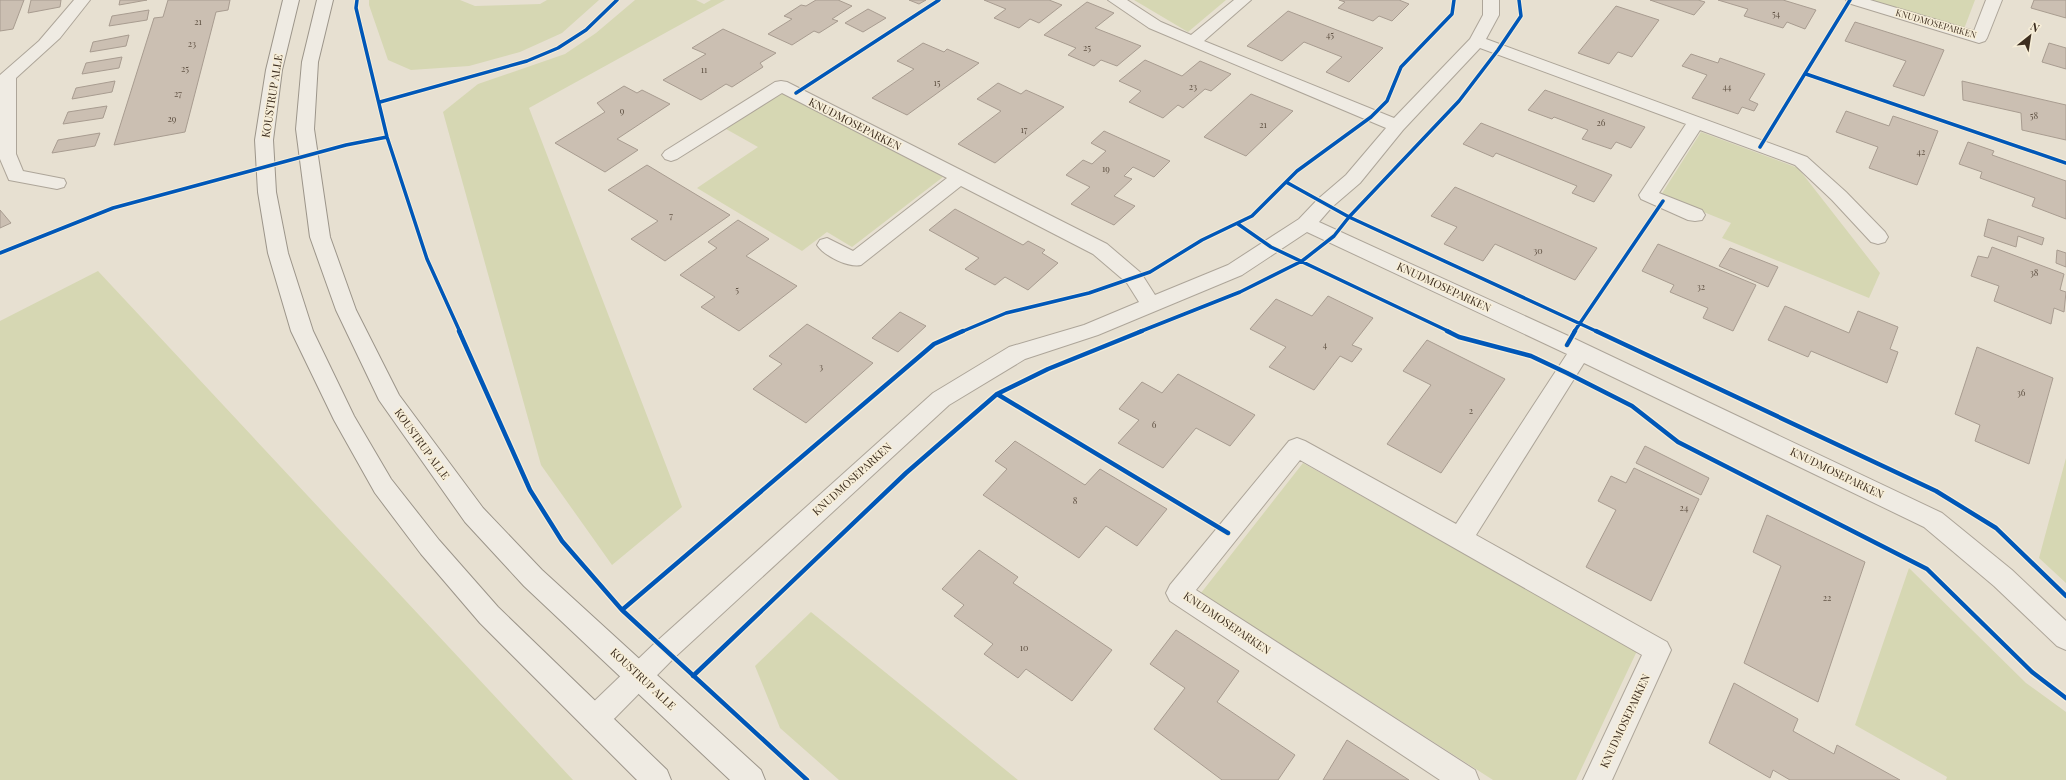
<svg xmlns="http://www.w3.org/2000/svg" width="2066" height="780" viewBox="0 0 2066 780" font-family="'Playfair Display',serif">
  <style>
    .green { fill: #d6d7b3 }
    .building { fill: #cbbfb2; stroke: #a89c90 }
    .lines { fill: none; stroke-linecap: round; stroke-linejoin: round }
    .street-casing { stroke: #ada599; stroke-width: 2 }
    .secondary-casing { stroke: #9c958a; stroke-width: 2 }
    .street { fill: #efebe3; fill-rule: evenodd }
    .secondary { fill: #efebe3; fill-rule: evenodd }
    .cycleway-far1-casing { stroke: #f7eed8; stroke-width: 5.5 }
    .cycleway-casing { stroke: #f7eed8; stroke-width: 7 }
    .cycleway-far1 { stroke: #0057b8; stroke-width: 3.5 }
    .cycleway { stroke: #0057b8; stroke-width: 4.5 }
    .labels { text-anchor: middle; stroke-width: 3; stroke-linejoin: round; paint-order: stroke }
    .number-label { font-size: 9px; fill: #605244 }
    .far-street-label { font-size: 9px; fill: #3d2e20; stroke: #f7eed8 }
    .street-label { font-size: 11px; fill: #3d2e20; stroke: #f7eed8 }
  </style>
  <rect width="100%" height="100%" fill="#e7e0d1"/>
  <path class="green" d="M 369,0 L 460,0 L 475,6 L 540,4 L 547,0 L 599,0 L 562,33 L 520,52 L 469,66 L 411,70 L 388,60 L 369,5 Z
    M 635,0 L 696,0 L 704,4 L 711,0 L 725,0 L 529,108 L 682,507 L 612,565 L 541,465 L 443,112 L 478,84 L 565,54 L 596,33 Z
    M 1134,0 L 1226,0 L 1188,32 Z
    M 1868,0 L 1975,0 L 1964,29 Z
    M 782,93 L 943,177 L 852,247 L 827,232 L 802,251 L 697,188 L 758,147 L 726,129 Z
    M 1701,132 L 1798,168 L 1880,273 L 1869,298 L 1722,238 L 1731,223 L 1661,195 Z
    M 98,271 L 573,780 L 0,780 L 0,321 Z
    M 2066,458 L 2066,583 L 2039,558 Z
    M 1303,463 L 1637,651 L 1576,780 L 1493,780 L 1201,593 Z
    M 1909,568 L 2026,683 L 2066,712 L 2066,780 L 1946,780 L 1947,777 L 1855,725 Z
    M 811,612 L 1018,780 L 839,780 L 780,728 L 755,666 Z"/>
  <path class="building" d="M 0,0 L 24,0 L 13,29 L 0,31 Z
    M 31,0 L 61,0 L 60,7 L 28,13 Z
    M 120,0 L 147,0 L 119,5 Z
    M 168,0 L 230,0 L 228,10 L 216,12 L 185,132 L 114,145 L 154,18 L 163,17 Z
    M 816,0 L 838,0 L 852,6 L 832,19 L 838,21 L 819,33 L 814,31 L 792,45 L 768,34 L 792,19 L 784,16 L 801,5 L 806,6 Z
    M 909,0 L 926,0 L 919,4 Z
    M 984,0 L 1049,0 L 1062,5 L 1039,23 L 1030,19 L 1019,28 L 994,18 L 1006,9 Z
    M 1339,0 L 1399,0 L 1409,4 L 1392,21 L 1379,16 L 1373,21 L 1338,8 L 1345,2 Z
    M 1650,0 L 1698,0 L 1705,2 L 1694,15 Z
    M 1718,0 L 1783,0 L 1816,10 L 1805,29 L 1787,22 L 1783,28 L 1744,16 L 1748,9 Z
    M 2034,0 L 2066,0 L 2066,18 L 2031,8 Z
    M 1087,2 L 1114,13 L 1095,28 L 1141,46 L 1117,66 L 1101,60 L 1094,66 L 1068,55 L 1076,48 L 1044,35 Z
    M 1616,6 L 1659,20 L 1632,57 L 1618,52 L 1609,64 L 1578,53 Z
    M 868,9 L 886,18 L 863,32 L 845,23 Z
    M 149,10 L 147,20 L 109,26 L 112,16 Z
    M 1288,11 L 1383,48 L 1349,82 L 1326,72 L 1342,57 L 1304,42 L 1282,61 L 1247,46 Z
    M 1855,22 L 1944,50 L 1924,96 L 1893,86 L 1906,61 L 1845,41 Z
    M 723,29 L 776,53 L 760,63 L 763,67 L 732,87 L 726,84 L 701,100 L 663,80 L 706,54 L 692,48 Z
    M 129,35 L 126,46 L 90,52 L 93,42 Z
    M 923,43 L 944,52 L 947,49 L 979,63 L 907,115 L 872,98 L 914,69 L 897,61 Z
    M 2049,43 L 2066,48 L 2066,69 L 2042,62 Z
    M 1691,54 L 1718,63 L 1720,58 L 1765,74 L 1749,100 L 1758,104 L 1754,111 L 1742,107 L 1738,114 L 1692,98 L 1707,75 L 1682,66 Z
    M 122,57 L 119,68 L 82,74 L 86,63 Z
    M 1145,60 L 1182,76 L 1200,61 L 1231,74 L 1211,91 L 1205,89 L 1183,108 L 1178,105 L 1163,118 L 1129,102 L 1141,91 L 1119,81 Z
    M 115,81 L 112,92 L 72,99 L 76,88 Z
    M 1962,81 L 2066,105 L 2066,140 L 2022,130 L 2021,113 L 1963,100 Z
    M 998,83 L 1021,94 L 1026,90 L 1064,107 L 995,163 L 958,144 L 1001,111 L 977,99 Z
    M 624,86 L 637,93 L 642,90 L 670,104 L 617,139 L 638,150 L 605,172 L 555,143 L 605,112 L 597,103 Z
    M 1545,90 L 1645,127 L 1631,148 L 1616,142 L 1611,149 L 1582,139 L 1588,130 L 1554,117 L 1552,119 L 1528,110 Z
    M 1251,94 L 1293,111 L 1246,156 L 1204,137 Z
    M 107,106 L 103,118 L 63,124 L 68,112 Z
    M 1846,111 L 1889,126 L 1893,116 L 1938,131 L 1917,185 L 1869,168 L 1878,147 L 1836,132 Z
    M 1481,123 L 1612,175 L 1594,202 L 1572,193 L 1577,186 L 1496,153 L 1493,157 L 1463,144 Z
    M 1104,131 L 1170,161 L 1154,177 L 1133,167 L 1124,176 L 1132,179 L 1114,196 L 1135,206 L 1114,225 L 1071,204 L 1090,187 L 1066,175 L 1083,160 L 1092,164 L 1106,151 L 1091,143 Z
    M 100,133 L 95,146 L 52,153 L 58,140 Z
    M 1968,142 L 1994,151 L 1992,155 L 2066,181 L 2066,219 L 2032,206 L 2035,198 L 1980,178 L 1982,172 L 1959,164 Z
    M 647,165 L 730,215 L 665,261 L 631,239 L 658,221 L 608,190 Z
    M 1455,187 L 1597,248 L 1575,280 L 1495,244 L 1483,261 L 1444,244 L 1457,227 L 1431,216 Z
    M 955,209 L 1023,245 L 1028,241 L 1045,250 L 1042,253 L 1058,263 L 1028,290 L 1005,277 L 995,285 L 965,269 L 979,258 L 929,230 Z
    M 0,210 L 11,223 L 0,228 Z
    M 1988,219 L 2044,238 L 2042,245 L 2018,236 L 2016,247 L 1984,236 Z
    M 738,220 L 769,239 L 746,256 L 797,286 L 739,331 L 701,307 L 715,297 L 680,275 L 717,248 L 708,242 Z
    M 1658,244 L 1756,285 L 1733,331 L 1703,318 L 1708,308 L 1670,292 L 1674,285 L 1642,271 Z
    M 1992,247 L 2064,274 L 2060,290 L 2066,292 L 2064,312 L 2054,308 L 2051,324 L 1994,301 L 1999,286 L 1971,276 L 1978,256 L 1988,258 Z
    M 1730,248 L 1778,267 L 1768,287 L 1719,266 Z
    M 2057,250 L 2066,253 L 2066,267 L 2056,263 Z
    M 1328,296 L 1373,318 L 1352,345 L 1362,349 L 1352,362 L 1340,356 L 1314,390 L 1269,367 L 1286,347 L 1250,329 L 1276,299 L 1312,316 Z
    M 1785,306 L 1849,333 L 1858,311 L 1898,327 L 1890,349 L 1898,352 L 1887,383 L 1811,351 L 1808,357 L 1768,340 Z
    M 900,312 L 926,326 L 898,352 L 872,338 Z
    M 807,324 L 873,363 L 806,423 L 753,389 L 782,364 L 769,356 Z
    M 1427,340 L 1505,379 L 1441,473 L 1387,444 L 1431,385 L 1403,371 Z
    M 1977,347 L 2053,378 L 2029,464 L 1975,441 L 1980,425 L 1955,414 Z
    M 1178,374 L 1255,415 L 1230,446 L 1196,428 L 1163,468 L 1118,443 L 1139,420 L 1119,409 L 1142,382 L 1162,393 Z
    M 1015,441 L 1085,485 L 1100,469 L 1167,509 L 1137,546 L 1106,526 L 1079,558 L 983,495 L 1007,469 L 995,461 Z
    M 1645,446 L 1709,478 L 1701,495 L 1636,463 Z
    M 1634,468 L 1699,499 L 1651,601 L 1586,567 L 1616,510 L 1598,501 L 1611,476 L 1626,483 Z
    M 1767,515 L 1865,562 L 1818,702 L 1744,663 L 1781,566 L 1753,552 Z
    M 979,550 L 1018,577 L 1013,583 L 1112,650 L 1072,701 L 1026,669 L 1018,678 L 984,654 L 993,644 L 954,616 L 964,605 L 942,589 Z
    M 1176,630 L 1239,671 L 1217,702 L 1295,755 L 1278,780 L 1222,780 L 1154,729 L 1185,688 L 1150,664 Z
    M 1734,683 L 1798,719 L 1793,731 L 1834,754 L 1837,745 L 1900,780 L 1790,780 L 1773,770 L 1770,778 L 1709,743 Z
    M 1347,740 L 1409,780 L 1323,780 Z"/>
  <g class="lines">
    <defs>
      <path id="street" d="M 74,0 L 90,0 L 60,38 L 16,78 L 16,154 L 23,171 L 64,179 L 66,183 L 64,187 L 57,189 L 9,180 L 0,159 L 0,75 L 39,41 Z
        M 1108,0 L 1127,0 L 1161,22 L 1191,35 L 1234,0 L 1251,0 L 1204,41 L 1394,118 L 1470,39 L 1483,15 L 1483,0 L 1499,0 L 1499,15 L 1486,39 L 1807,157 L 1846,192 L 1885,232 L 1888,237 L 1885,242 L 1878,244 L 1871,242 L 1832,200 L 1795,165 L 1700,130 L 1659,193 L 1702,210 L 1705,215 L 1702,220 L 1695,221 L 1688,220 L 1641,199 L 1639,195 L 1686,124 L 1480,48 L 1403,130 L 1360,183 L 1332,207 L 1319,222 L 1575,339 L 1942,513 L 2012,570 L 2066,621 L 2066,650 L 2057,646 L 1994,586 L 1924,527 L 1584,363 L 1476,535 L 1667,642 L 1671,650 L 1612,780 L 1583,780 L 1642,655 L 1300,460 L 1196,590 L 1475,770 L 1479,780 L 1440,780 L 1170,601 L 1166,593 L 1170,585 L 1289,441 L 1297,438 L 1305,441 L 1456,524 L 1567,354 L 1307,232 L 1242,275 L 1098,335 L 1025,359 L 949,405 L 674,658 L 605,728 L 595,732 L 585,728 L 581,719 L 585,710 L 656,642 L 933,393 L 1009,347 L 1084,325 L 1139,302 L 1127,283 L 1093,254 L 961,186 L 861,265 C 849,268 824,256 817,245 L 820,240 L 827,238 L 853,251 L 947,178 L 782,93 L 677,159 L 671,161 L 665,159 L 662,155 L 665,151 L 775,82 L 781,81 L 787,82 L 1107,244 L 1141,273 L 1155,295 L 1228,265 L 1299,219 L 1318,199 L 1346,175 L 1386,128 L 1149,28 Z
        M 1846,0 L 1870,0 L 1974,31 L 1986,0 L 2002,0 L 1987,38 L 1985,41 L 1979,43 L 1848,3 Z"/>
      <path id="secondary" d="M 283,0 L 299,0 L 282,70 L 273,140 L 276,192 L 288,253 L 313,331 L 354,416 L 391,479 L 439,540 L 498,607 L 667,770 L 671,780 L 637,780 L 480,623 L 421,554 L 375,493 L 334,420 L 291,331 L 268,253 L 258,192 L 255,140 L 266,70 Z
        M 317,0 L 333,0 L 318,62 L 314,129 L 330,237 L 356,310 L 399,395 L 483,508 L 542,570 L 761,770 L 765,780 L 730,780 L 524,586 L 465,522 L 379,400 L 336,310 L 310,237 L 296,129 L 302,62 Z"/>
    </defs>
    <use href="#street" class="street-casing"/>
    <use href="#secondary" class="secondary-casing"/>
    <use href="#street" class="street"/>
    <use href="#secondary" class="secondary"/>
    <defs>
      <path id="cycleway-far1" d="M 357,0 L 356,8 L 387,137 L 427,259 L 460,332
        M 1806,74 L 2066,163
        M 796,93 L 939,0
        M 380,102 L 527,61 L 558,48 L 586,30 L 617,0
        M 1760,147 L 1850,0
        M 1286,182 L 1349,217 L 1598,332
        M 1238,224 L 1271,247 L 1450,332
        M 0,253 L 113,208 L 346,145 L 387,137
        M 961,332 L 1006,313 L 1089,293 L 1150,272 L 1202,240 L 1252,216 L 1297,171 L 1371,117 L 1387,101 L 1401,67 L 1452,14 L 1454,0
        M 1139,332 L 1240,292 L 1302,261 L 1334,236 L 1349,217 L 1459,101 L 1498,50 L 1521,16 L 1519,0
        M 1574,332 L 1663,201"/>
      <path id="cycleway" d="M 459,331 L 530,490 L 562,541 L 622,610 L 807,780
        M 1447,331 L 1459,337 L 1531,356 L 1567,373 L 1632,406 L 1678,442 L 1927,569 L 2032,672 L 2066,698
        M 1596,331 L 1936,491 L 1996,528 L 2066,596
        M 1567,345 L 1575,331
        M 997,394 L 1228,533
        M 622,610 L 934,344 L 963,331
        M 693,676 L 906,473 L 997,394 L 1048,369 L 1142,331"/>
    </defs>
    <use href="#cycleway-far1" class="cycleway-far1-casing"/>
    <use href="#cycleway" class="cycleway-casing"/>
    <use href="#cycleway-far1" class="cycleway-far1"/>
    <use href="#cycleway" class="cycleway"/>
  </g>
  <g class="labels">
    <g class="number-label">
      <text x="1776" y="17">54</text>
      <text x="198" y="25">21</text>
      <text x="1330" y="38">45</text>
      <text x="192" y="47">23</text>
      <text x="1087" y="51">25</text>
      <text x="185" y="72">25</text>
      <text x="704" y="73">11</text>
      <text x="937" y="86">15</text>
      <text x="1193" y="90">23</text>
      <text x="1727" y="90">44</text>
      <text x="178" y="97">27</text>
      <text x="622" y="114">9</text>
      <text x="2034" y="119">58</text>
      <text x="172" y="122">29</text>
      <text x="1601" y="126">26</text>
      <text x="1263" y="128">21</text>
      <text x="1024" y="133">17</text>
      <text x="1921" y="155">42</text>
      <text x="1106" y="172">19</text>
      <text x="671" y="219">7</text>
      <text x="1538" y="254">30</text>
      <text x="2034" y="276">38</text>
      <text x="1701" y="290">32</text>
      <text x="737" y="293">5</text>
      <text x="1325" y="348">4</text>
      <text x="821" y="370">3</text>
      <text x="2021" y="396">36</text>
      <text x="1471" y="414">2</text>
      <text x="1154" y="428">6</text>
      <text x="1075" y="504">8</text>
      <text x="1684" y="511">24</text>
      <text x="1827" y="601">22</text>
      <text x="1024" y="651">10</text>
    </g>
    <g class="far-street-label">
      <text transform="translate(1936 24) rotate(16)" y="3">KNUDMOSEPARKEN</text>
    </g>
    <g class="street-label">
      <text transform="translate(272 96) rotate(-81)" y="4">KOUSTRUP ALLE</text>
      <text transform="translate(855 124) rotate(27)" y="4">KNUDMOSEPARKEN</text>
      <text transform="translate(1444 287) rotate(25)" y="4">KNUDMOSEPARKEN</text>
      <text transform="translate(422 444) rotate(54)" y="4">KOUSTRUP ALLE</text>
      <text transform="translate(1837 473) rotate(26)" y="4">KNUDMOSEPARKEN</text>
      <text transform="translate(852 479) rotate(-42)" y="4">KNUDMOSEPARKEN</text>
      <text transform="translate(1227 623) rotate(34)" y="4">KNUDMOSEPARKEN</text>
      <text transform="translate(643 679) rotate(43)" y="4">KOUSTRUP ALLE</text>
      <text transform="translate(1625 721) rotate(-65)" y="4">KNUDMOSEPARKEN</text>
    </g>
  </g>
  <g transform="translate(2030 36) rotate(30)" stroke="#f7eed8" stroke-width="3" paint-order="stroke">
  <path d="M0-3L7 15L0 10L-7 15Z" fill="#3d2e20"/>
  <text y="-6" font-size="11" font-weight="bold" text-anchor="middle" fill="#3d2e20">N</text>
  </g>
</svg>
